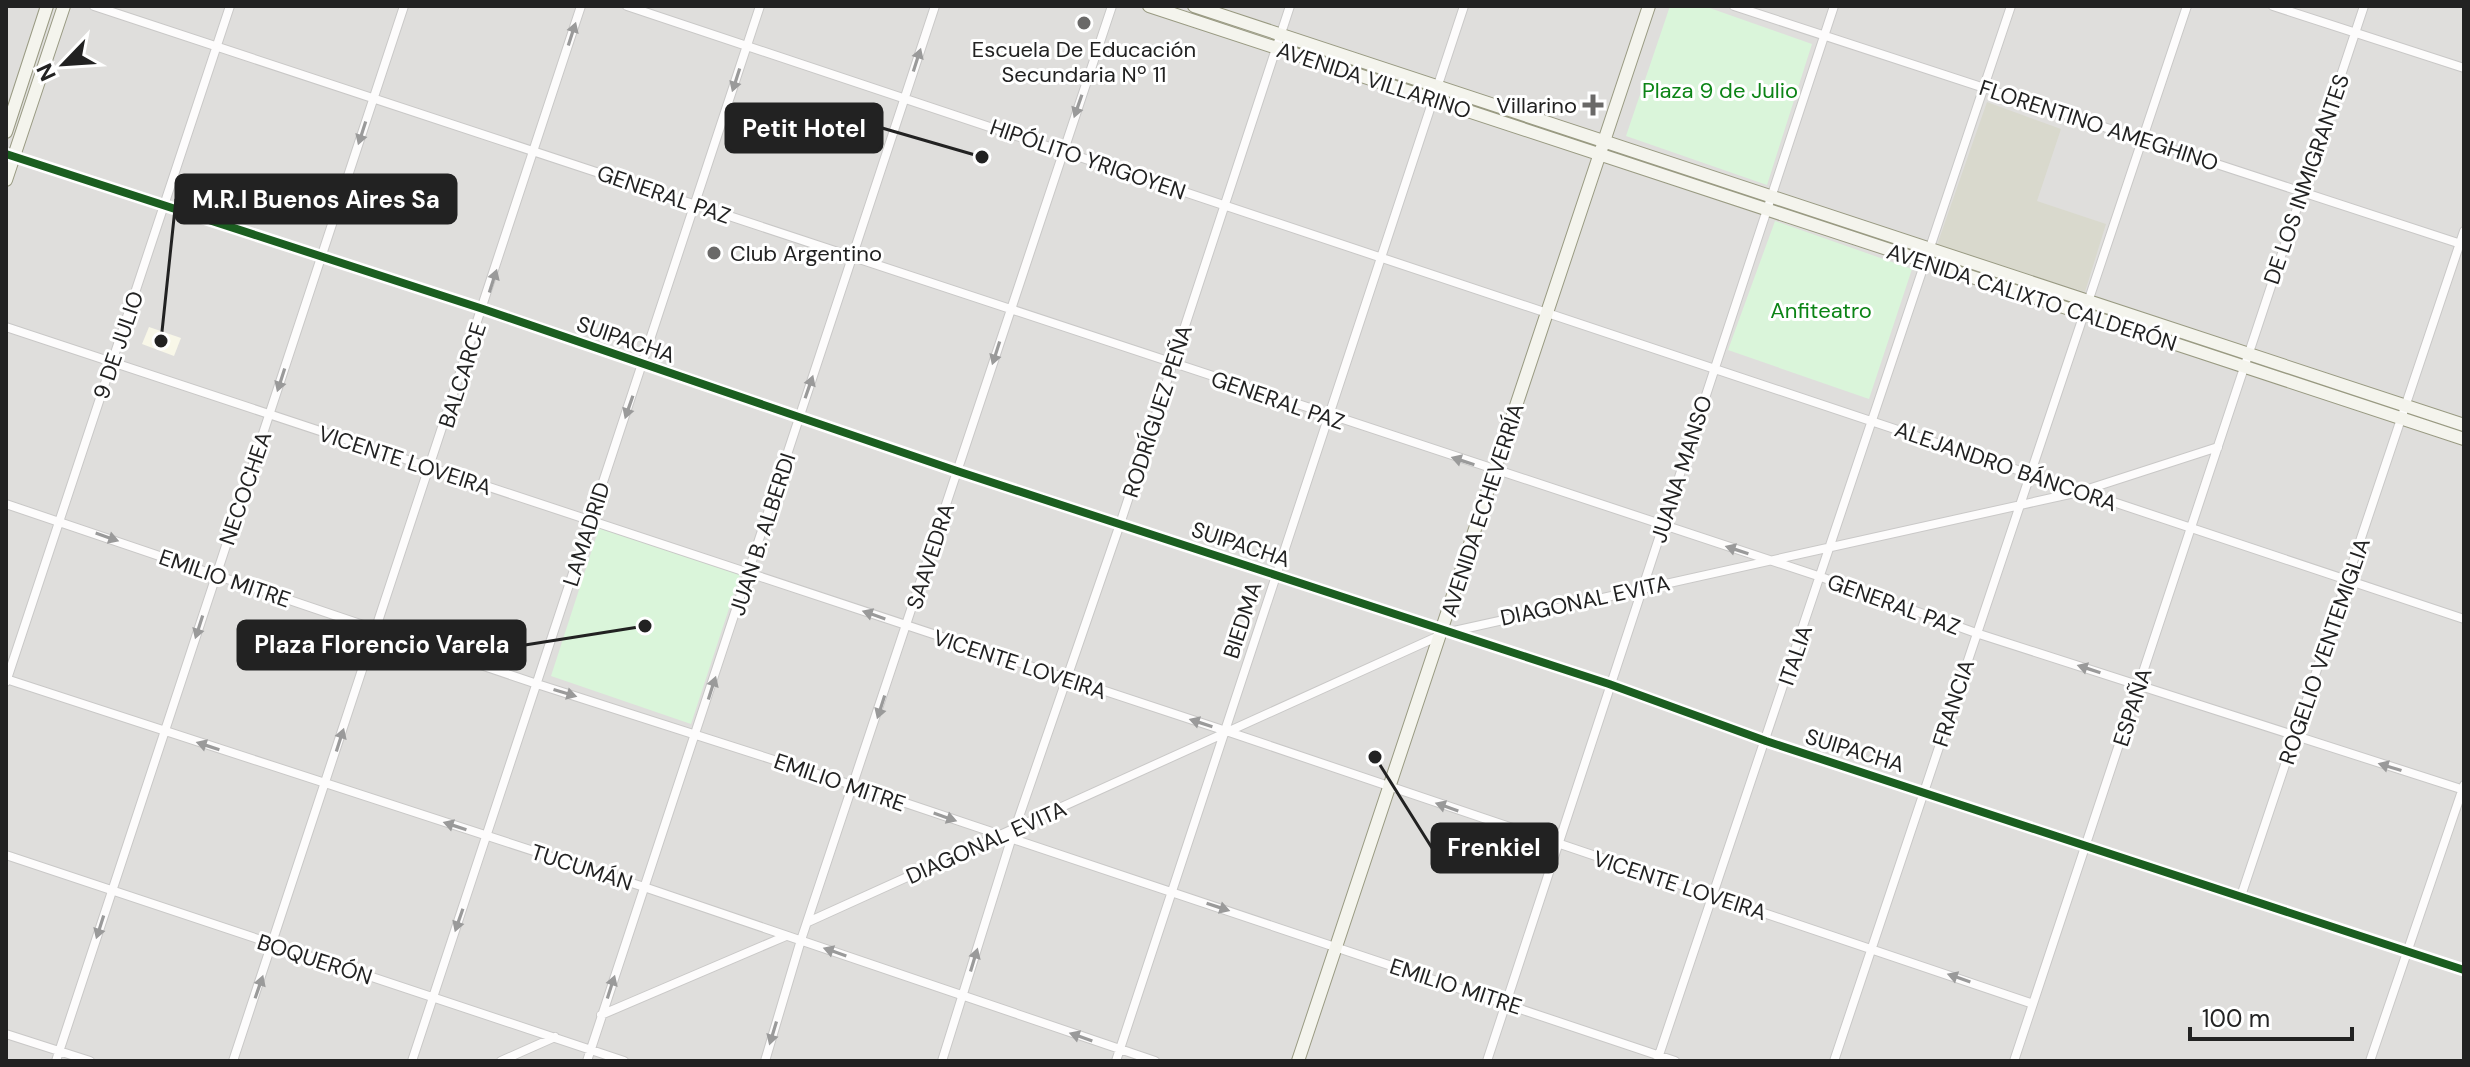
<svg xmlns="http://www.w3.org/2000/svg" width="2470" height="1067" viewBox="0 0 2470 1067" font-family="'DM Sans',sans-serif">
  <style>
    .residential { fill: #dfdedc }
    .education { fill: #f8f7e8 }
    .construction { fill: #d9d9cd }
    .park { fill: #daf5da }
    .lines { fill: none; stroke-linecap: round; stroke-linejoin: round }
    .street-casing { stroke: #c9c8c7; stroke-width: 10 }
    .secondary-casing { stroke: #999a82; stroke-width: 14 }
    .street { stroke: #fdfcfc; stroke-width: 8 }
    .secondary { stroke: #f4f4ed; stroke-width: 12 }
    .cycleway-casing { stroke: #fff; stroke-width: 13 }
    .cycleway { stroke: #1b5e20; stroke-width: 8 }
    .oneway { fill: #9a9a9a }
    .poi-dot { fill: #6a6968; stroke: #fff; stroke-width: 3 }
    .labels { text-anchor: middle; stroke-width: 6; stroke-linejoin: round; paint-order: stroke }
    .poi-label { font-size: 22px; fill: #222; stroke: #fff }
    .street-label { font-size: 22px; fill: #222; stroke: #fff }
    .park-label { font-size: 22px; fill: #0c8416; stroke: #fff }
    .leader { fill: none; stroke: #222; stroke-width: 3 }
    .callout-dot { fill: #222; stroke: #fff; stroke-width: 3 }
    .callout { fill: #222; stroke: #222; stroke-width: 3 }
    .callout-label { font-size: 24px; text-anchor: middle; font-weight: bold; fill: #fff }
  </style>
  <rect width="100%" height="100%" fill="#f0eeeb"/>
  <path class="residential" d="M 6,6 L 2464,6 L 2464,1061 L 6,1061 Z"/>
  <path class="education" d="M 149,327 L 181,338 L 174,356 L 142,344 Z"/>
  <path class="construction" d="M 1987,102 L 2061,129 L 2037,201 L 2106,224 L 2085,292 L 1937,245 Z"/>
  <path class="park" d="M 1670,6 L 1704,6 L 1812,44 L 1767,185 L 1626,136 Z
    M 1775,221 L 1912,269 L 1869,399 L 1728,350 Z
    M 600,525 L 740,575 L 691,724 L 551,676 Z"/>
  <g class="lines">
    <defs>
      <path id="street" d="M 94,6 L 1821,577 L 1976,633 L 2464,790
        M 627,6 L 2464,619
        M 1734,6 L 2464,245
        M 2273,6 L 2464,68
        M 6,154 L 483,309 L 957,471 L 1609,684 L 1766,741 L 2464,970
        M 6,327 L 1229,732 L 2033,1004
        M 6,504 L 537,684 L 855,786 L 1675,1061
        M 1454,631 L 2079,492 L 2218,447
        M 6,679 L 644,887 L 1155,1061
        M 6,682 L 230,6
        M 6,855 L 624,1061
        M 2241,896 L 2464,231
        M 808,922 L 1441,635
        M 601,1015 L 786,936
        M 6,1034 L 90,1061
        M 56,1061 L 404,6
        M 233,1061 L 581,6
        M 412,1061 L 760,6
        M 501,1061 L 555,1037
        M 587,1061 L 935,6
        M 765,1061 L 801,940 L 1112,6
        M 942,1061 L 1011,840 L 1120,524 L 1290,6
        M 1116,1061 L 1464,6
        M 1487,1061 L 1834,6
        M 1657,1061 L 2011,6
        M 1834,1061 L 2187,6
        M 2014,1061 L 2364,6
        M 2370,1061 L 2464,785"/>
      <path id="secondary" d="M 1149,6 L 2464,439
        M 1194,6 L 2464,425
        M 6,132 L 47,6
        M 6,180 L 64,6
        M 1298,1061 L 1649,6"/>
    </defs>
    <use href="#street" class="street-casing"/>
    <use href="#secondary" class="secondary-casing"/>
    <use href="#street" class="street"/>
    <use href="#secondary" class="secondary"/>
    <defs>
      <path id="cycleway" d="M 6,154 L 483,309 L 957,471 L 1609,684 L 1766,741 L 2464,970"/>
    </defs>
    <use href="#cycleway" class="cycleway-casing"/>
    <use href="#cycleway" class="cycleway"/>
  </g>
  <defs><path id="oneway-solid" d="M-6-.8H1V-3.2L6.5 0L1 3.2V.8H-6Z" transform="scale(2)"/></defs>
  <g class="oneway">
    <use href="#oneway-solid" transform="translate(572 34) rotate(-72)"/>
    <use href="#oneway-solid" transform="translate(917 60) rotate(-72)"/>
    <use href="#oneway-solid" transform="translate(736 80) rotate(108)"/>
    <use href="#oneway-solid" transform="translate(1078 106) rotate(109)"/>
    <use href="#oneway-solid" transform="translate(362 133) rotate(108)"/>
    <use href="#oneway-solid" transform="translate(493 281) rotate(-72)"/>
    <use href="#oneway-solid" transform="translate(996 353) rotate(108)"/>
    <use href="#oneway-solid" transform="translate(281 380) rotate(108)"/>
    <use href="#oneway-solid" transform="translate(809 387) rotate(-71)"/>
    <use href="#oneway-solid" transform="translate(629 407) rotate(109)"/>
    <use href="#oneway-solid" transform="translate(1463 461) rotate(-162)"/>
    <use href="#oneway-solid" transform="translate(107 537) rotate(19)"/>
    <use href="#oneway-solid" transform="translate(1737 550) rotate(-162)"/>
    <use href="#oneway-solid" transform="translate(874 615) rotate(-161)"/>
    <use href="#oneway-solid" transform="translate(199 627) rotate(108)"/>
    <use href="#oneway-solid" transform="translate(2089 669) rotate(-162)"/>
    <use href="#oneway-solid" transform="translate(712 688) rotate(-72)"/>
    <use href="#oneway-solid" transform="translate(565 693) rotate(17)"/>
    <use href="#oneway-solid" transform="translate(881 707) rotate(108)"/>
    <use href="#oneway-solid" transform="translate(1201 723) rotate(-162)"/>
    <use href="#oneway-solid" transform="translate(340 740) rotate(-72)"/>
    <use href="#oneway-solid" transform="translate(208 746) rotate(-162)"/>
    <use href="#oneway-solid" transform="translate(2390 767) rotate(-163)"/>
    <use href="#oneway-solid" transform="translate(1447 807) rotate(-161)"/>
    <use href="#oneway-solid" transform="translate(945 817) rotate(19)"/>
    <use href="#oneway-solid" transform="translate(455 826) rotate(-162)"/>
    <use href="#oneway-solid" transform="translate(1218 907) rotate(18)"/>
    <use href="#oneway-solid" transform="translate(459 920) rotate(109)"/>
    <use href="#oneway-solid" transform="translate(100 927) rotate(108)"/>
    <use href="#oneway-solid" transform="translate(835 952) rotate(-161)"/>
    <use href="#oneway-solid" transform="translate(974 960) rotate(-73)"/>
    <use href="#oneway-solid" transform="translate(1959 978) rotate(-161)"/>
    <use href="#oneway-solid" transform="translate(259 987) rotate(-71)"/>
    <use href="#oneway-solid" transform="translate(611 987) rotate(-72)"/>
    <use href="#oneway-solid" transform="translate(773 1033) rotate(107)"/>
    <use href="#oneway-solid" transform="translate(1081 1037) rotate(-161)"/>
  </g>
  <g class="poi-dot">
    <circle cx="1084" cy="23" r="8"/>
    <path d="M1589 93h8v8h8v8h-8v8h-8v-8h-8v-8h8z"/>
    <circle cx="714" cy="253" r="8"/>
  </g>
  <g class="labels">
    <g class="poi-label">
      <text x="1084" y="57">Escuela De Educación<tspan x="1084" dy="25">Secundaria Nº 11</tspan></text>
      <text x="1577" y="113" text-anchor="end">Villarino</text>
      <text x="730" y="261" text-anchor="start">Club Argentino</text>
    </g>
    <g class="street-label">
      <text transform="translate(1374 80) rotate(18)" y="8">AVENIDA VILLARINO</text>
      <text transform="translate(2099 125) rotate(18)" y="8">FLORENTINO AMEGHINO</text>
      <text transform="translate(1088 159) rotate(19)" y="8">HIPÓLITO YRIGOYEN</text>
      <text transform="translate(2306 179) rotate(-71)" y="8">DE LOS INMIGRANTES</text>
      <text transform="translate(664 194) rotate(19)" y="8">GENERAL PAZ</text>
      <text transform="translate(2032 297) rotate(18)" y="8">AVENIDA CALIXTO CALDERÓN</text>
      <text transform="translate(626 339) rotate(19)" y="8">SUIPACHA</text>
      <text transform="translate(118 345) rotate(-71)" y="8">9 DE JULIO</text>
      <text transform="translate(462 375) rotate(-72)" y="8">BALCARCE</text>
      <text transform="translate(1278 400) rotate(19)" y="8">GENERAL PAZ</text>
      <text transform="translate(1157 411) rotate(-72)" y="8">RODRÍGUEZ PEÑA</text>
      <text transform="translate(405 460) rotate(18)" y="8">VICENTE LOVEIRA</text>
      <text transform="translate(2006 466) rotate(19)" y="8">ALEJANDRO BÁNCORA</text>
      <text transform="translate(1681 469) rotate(-72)" y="8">JUANA MANSO</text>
      <text transform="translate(245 488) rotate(-71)" y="8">NECOCHEA</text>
      <text transform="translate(1482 510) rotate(-72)" y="8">AVENIDA ECHEVERRÍA</text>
      <text transform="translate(586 534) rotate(-72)" y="8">LAMADRID</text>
      <text transform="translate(762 534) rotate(-72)" y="8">JUAN B. ALBERDI</text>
      <text transform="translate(1241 544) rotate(18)" y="8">SUIPACHA</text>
      <text transform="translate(930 556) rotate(-72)" y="8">SAAVEDRA</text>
      <text transform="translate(225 578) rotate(19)" y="8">EMILIO MITRE</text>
      <text transform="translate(1585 600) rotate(-12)" y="8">DIAGONAL EVITA</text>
      <text transform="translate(1894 604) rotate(20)" y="8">GENERAL PAZ</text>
      <text transform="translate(1242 620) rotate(-72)" y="8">BIEDMA</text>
      <text transform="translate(2324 651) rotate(-71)" y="8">ROGELIO VENTEMIGLIA</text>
      <text transform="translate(1795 655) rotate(-71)" y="8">ITALIA</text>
      <text transform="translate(1020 664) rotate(18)" y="8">VICENTE LOVEIRA</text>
      <text transform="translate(1953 703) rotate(-72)" y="8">FRANCIA</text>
      <text transform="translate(2132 707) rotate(-72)" y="8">ESPAÑA</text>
      <text transform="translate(1855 750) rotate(17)" y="8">SUIPACHA</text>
      <text transform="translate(840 782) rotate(19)" y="8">EMILIO MITRE</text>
      <text transform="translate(986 842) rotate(-24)" y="8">DIAGONAL EVITA</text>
      <text transform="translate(582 867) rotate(18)" y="8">TUCUMÁN</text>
      <text transform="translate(1680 885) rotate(18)" y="8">VICENTE LOVEIRA</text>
      <text transform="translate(315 959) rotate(18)" y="8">BOQUERÓN</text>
      <text transform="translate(1456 986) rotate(18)" y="8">EMILIO MITRE</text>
    </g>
    <g class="park-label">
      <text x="1720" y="98">Plaza 9 de Julio</text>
      <text x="1821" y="318">Anfiteatro</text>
    </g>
  </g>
  <path class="leader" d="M982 157L882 128M161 341L176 199M645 626L525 645M1375 757L1432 848"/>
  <g class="callout-dot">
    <circle cx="982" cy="157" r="8"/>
    <circle cx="161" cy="341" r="8"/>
    <circle cx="645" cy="626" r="8"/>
    <circle cx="1375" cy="757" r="8"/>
  </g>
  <g class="callout">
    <rect x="726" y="104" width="156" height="48" rx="8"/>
    <rect x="176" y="175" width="280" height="48" rx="8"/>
    <rect x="238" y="621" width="287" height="48" rx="8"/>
    <rect x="1432" y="824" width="125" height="48" rx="8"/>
  </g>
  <g class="callout-label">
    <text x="804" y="137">Petit Hotel</text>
    <text x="316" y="208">M.R.I Buenos Aires Sa</text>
    <text x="382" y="653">Plaza Florencio Varela</text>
    <text x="1494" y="856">Frenkiel</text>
  </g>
  <rect width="2470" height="1067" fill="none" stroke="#222222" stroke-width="16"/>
  <g transform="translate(64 64) rotate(245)" stroke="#ffffff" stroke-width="6" paint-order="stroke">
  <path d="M0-6L14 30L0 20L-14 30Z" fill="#222222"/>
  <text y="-12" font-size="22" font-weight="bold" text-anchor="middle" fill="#222222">N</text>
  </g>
  <path d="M2190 1027v12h162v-12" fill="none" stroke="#222222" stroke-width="4"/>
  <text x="2202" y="1027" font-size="24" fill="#222222" stroke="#ffffff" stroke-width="6" paint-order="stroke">100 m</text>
</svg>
